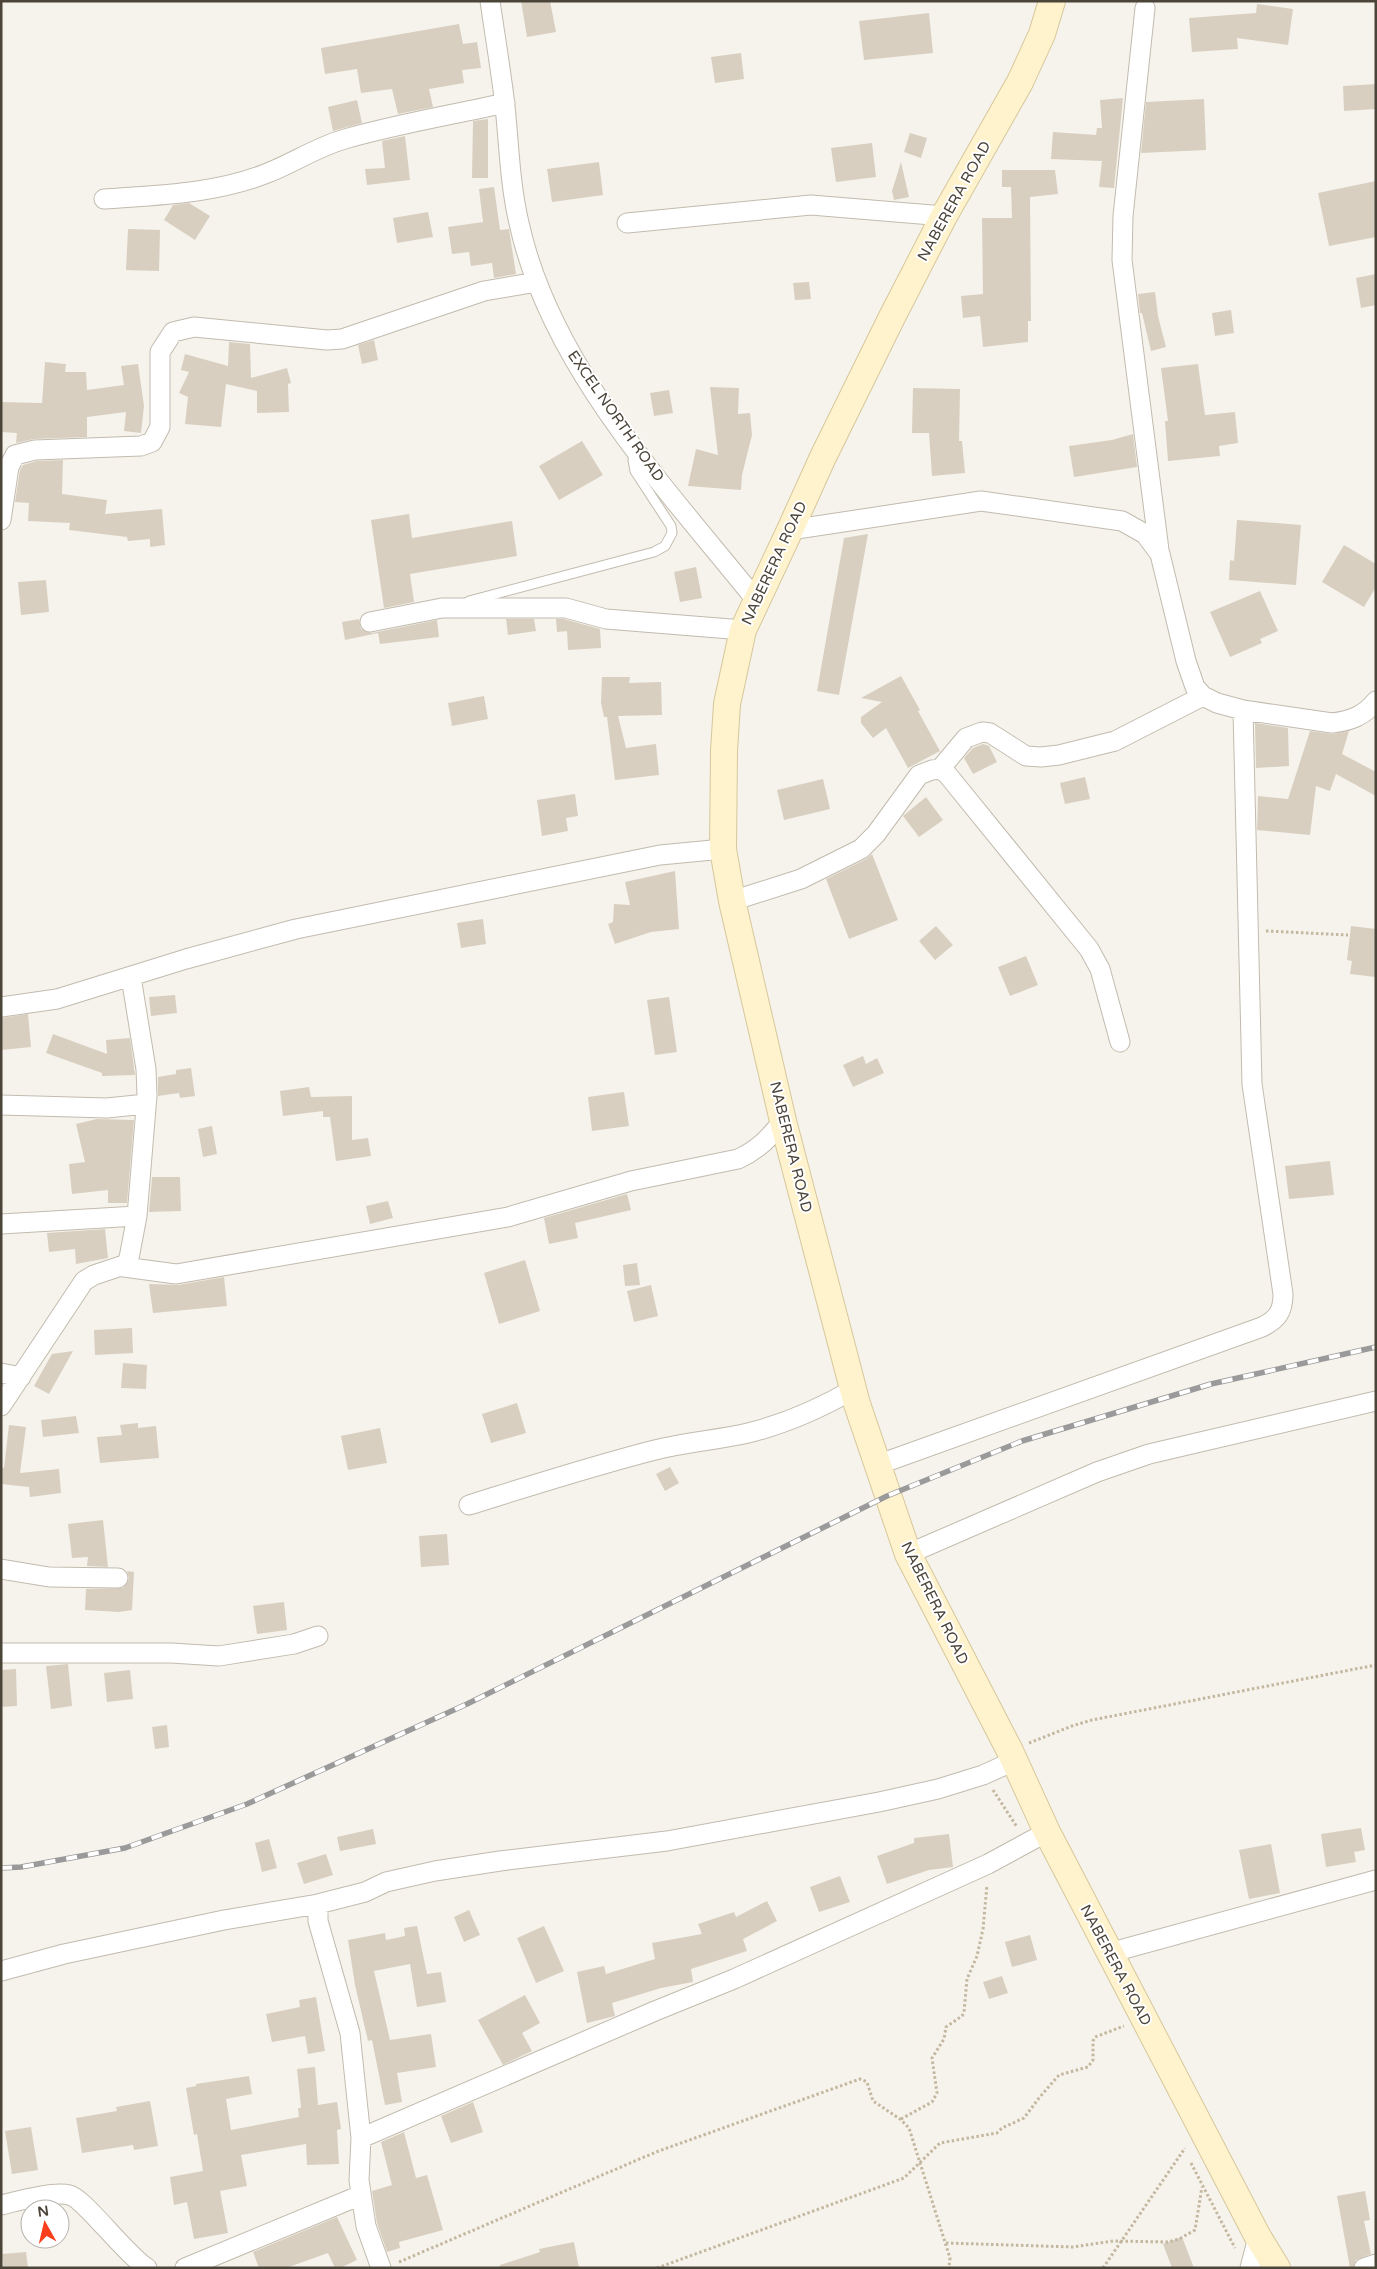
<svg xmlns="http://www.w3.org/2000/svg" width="1377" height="2269" viewBox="0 0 1377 2269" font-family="'Varela Round',sans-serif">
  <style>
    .building { fill: #d8cfc1 }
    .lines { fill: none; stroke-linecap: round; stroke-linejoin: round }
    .lane-casing { stroke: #c2bbae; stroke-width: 11 }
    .street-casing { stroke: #c2bbae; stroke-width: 21 }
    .secondary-casing { stroke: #d6c79b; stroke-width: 28 }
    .path { stroke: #c4b79f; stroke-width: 3; stroke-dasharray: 2.5 2.5; stroke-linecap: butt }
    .lane { stroke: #fff; stroke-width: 9 }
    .street { stroke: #fff; stroke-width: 19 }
    .secondary { stroke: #fff3cd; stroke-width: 26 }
    .rail-casing { stroke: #9a9a9a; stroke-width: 5.5 }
    .rail { stroke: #fff; stroke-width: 4; stroke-dasharray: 11; stroke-linecap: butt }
    .labels { text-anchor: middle; stroke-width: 4; stroke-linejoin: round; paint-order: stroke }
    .street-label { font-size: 15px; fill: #4b4439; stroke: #fff }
  </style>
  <rect width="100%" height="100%" fill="#f6f3ec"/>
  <path class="building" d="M 521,1 L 550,1 L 556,32 L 527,37 Z
    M 1257,4 L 1293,9 L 1288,45 L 1237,38 L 1238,49 L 1192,52 L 1189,18 L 1256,13 Z
    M 929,13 L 933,53 L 864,60 L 859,21 Z
    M 459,24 L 463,44 L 477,42 L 481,68 L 462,70 L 464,83 L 429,89 L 433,107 L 398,114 L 392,89 L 361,93 L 357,69 L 325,74 L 321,48 Z
    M 741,53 L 744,79 L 715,83 L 711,57 Z
    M 1376,84 L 1376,109 L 1344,111 L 1343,86 Z
    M 1123,98 L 1114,188 L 1099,187 L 1102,161 L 1051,159 L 1053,132 L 1096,135 L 1097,128 L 1102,128 L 1100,100 Z
    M 1204,99 L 1206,150 L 1141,153 L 1146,102 Z
    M 357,100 L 362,123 L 333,131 L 328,107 Z
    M 488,119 L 488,178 L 472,178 L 473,121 Z
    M 910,133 L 927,138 L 921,158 L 904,152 Z
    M 405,136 L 410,180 L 367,185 L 365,169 L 385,168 L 382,141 Z
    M 872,143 L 876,177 L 836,182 L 831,148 Z
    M 599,162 L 603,195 L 552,202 L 547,169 Z
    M 901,162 L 909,197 L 894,200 L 892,191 Z
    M 1002,170 L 1055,170 L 1058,194 L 1030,197 L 1031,321 L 1028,321 L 1028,342 L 983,347 L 980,316 L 963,318 L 961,296 L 983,294 L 982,218 L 1012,218 L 1011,187 L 1002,187 Z
    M 1376,181 L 1376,237 L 1329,246 L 1318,193 Z
    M 494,187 L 500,230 L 509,229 L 516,274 L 494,278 L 492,263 L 471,266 L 469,252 L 452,254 L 448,227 L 483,222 L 479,189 Z
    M 189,203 L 210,216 L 195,240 L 164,220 L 173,205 Z
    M 428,212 L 433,237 L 397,243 L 393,218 Z
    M 128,229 L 160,230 L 159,271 L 126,270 Z
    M 1376,274 L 1376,305 L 1361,308 L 1356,278 Z
    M 809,282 L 811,299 L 795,300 L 793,283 Z
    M 1155,292 L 1158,316 L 1166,347 L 1151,351 L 1142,313 L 1140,313 L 1138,294 Z
    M 1231,310 L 1234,333 L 1215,336 L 1212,313 Z
    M 374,340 L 378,360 L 362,364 L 358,345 Z
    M 229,342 L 250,344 L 251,378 L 287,368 L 291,383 L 288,384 L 289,412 L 257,413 L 257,391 L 226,384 L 221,427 L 185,424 L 188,397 L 179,393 L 189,372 L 181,370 L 185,354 L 228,366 Z
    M 45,362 L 66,364 L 65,372 L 86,372 L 87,390 L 124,385 L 121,366 L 138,364 L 144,406 L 141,433 L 124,431 L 126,412 L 87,417 L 87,437 L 34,439 L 16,443 L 17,433 L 1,432 L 1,402 L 42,403 Z
    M 1198,364 L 1205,415 L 1235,412 L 1238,443 L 1219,446 L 1220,456 L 1168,461 L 1165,421 L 1168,421 L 1161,368 Z
    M 710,387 L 739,388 L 738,414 L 750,413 L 752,435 L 742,475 L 741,490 L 688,486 L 696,449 L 718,455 Z
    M 913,388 L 960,389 L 959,441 L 962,441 L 965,473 L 932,476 L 929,433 L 912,433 Z
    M 669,390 L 673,413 L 654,416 L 650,393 Z
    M 1133,434 L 1137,467 L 1074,477 L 1069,446 L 1112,440 Z
    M 582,441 L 603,475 L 559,500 L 539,466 Z
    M 63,460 L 62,494 L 107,500 L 105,514 L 162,509 L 165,545 L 150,547 L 150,539 L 128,541 L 127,537 L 69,530 L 70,523 L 28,521 L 29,503 L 15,502 L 20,470 L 23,465 L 37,461 Z
    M 409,514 L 412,538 L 512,521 L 517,556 L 410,574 L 414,602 L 384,608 L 371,520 Z
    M 1237,520 L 1301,525 L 1296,585 L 1229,580 L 1230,560 L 1234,561 Z
    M 868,534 L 839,695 L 817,691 L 844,538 Z
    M 1344,545 L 1376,564 L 1376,587 L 1364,607 L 1322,582 Z
    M 696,567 L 702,598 L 680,602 L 674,572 Z
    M 46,580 L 49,612 L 21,615 L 18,582 Z
    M 1260,591 L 1278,631 L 1260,639 L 1262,643 L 1230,657 L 1210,612 Z
    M 359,619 L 361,629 L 372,633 L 437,620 L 439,637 L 380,644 L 378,633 L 345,640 L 342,622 Z
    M 506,619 L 534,619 L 536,631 L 508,635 Z
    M 556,619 L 564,619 L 600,629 L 601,648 L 568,650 L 567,631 L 557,632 Z
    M 901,676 L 920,710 L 918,711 L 940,751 L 908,768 L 886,728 L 873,738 L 861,723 L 861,717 L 882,702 L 861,698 Z
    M 602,677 L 630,677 L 629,683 L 661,682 L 662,715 L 618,716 L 626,748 L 656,744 L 659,775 L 615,780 L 607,717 L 604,717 L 601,703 Z
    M 484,696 L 488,719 L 452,726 L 448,703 Z
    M 1255,723 L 1288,728 L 1289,766 L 1256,768 Z
    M 1310,731 L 1333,734 L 1349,731 L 1342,754 L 1376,772 L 1376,796 L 1336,774 L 1330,791 L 1316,786 L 1310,835 L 1257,830 L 1258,796 L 1288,799 Z
    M 983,744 L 989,746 L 997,762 L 973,774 L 964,758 L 973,748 Z
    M 1085,777 L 1090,799 L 1065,804 L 1060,783 Z
    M 823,779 L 830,809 L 784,820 L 777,790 Z
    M 575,794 L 578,816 L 566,818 L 568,831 L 542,836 L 537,800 Z
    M 926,797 L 943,820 L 919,837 L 903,816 Z
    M 872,854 L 898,920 L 849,939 L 826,879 L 866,859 Z
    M 675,871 L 679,929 L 651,932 L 615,944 L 608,924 L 613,922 L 614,904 L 630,905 L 625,882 Z
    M 483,919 L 486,944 L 461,948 L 457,923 Z
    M 936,926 L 953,945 L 935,960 L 919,941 Z
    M 1351,926 L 1376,929 L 1376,977 L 1350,974 L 1352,961 L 1347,960 Z
    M 1026,956 L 1038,985 L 1010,996 L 998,967 Z
    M 175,995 L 177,1013 L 151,1016 L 149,997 Z
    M 669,997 L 677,1052 L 655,1055 L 647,1000 Z
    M 28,1014 L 31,1047 L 1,1050 L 1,1018 Z
    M 53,1034 L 107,1054 L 106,1040 L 130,1038 L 135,1075 L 102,1076 L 102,1073 L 46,1053 Z
    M 863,1056 L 866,1064 L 877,1058 L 884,1073 L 853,1087 L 843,1065 Z
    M 191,1068 L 195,1096 L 180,1098 L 179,1093 L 158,1096 L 158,1077 L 176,1074 L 176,1070 Z
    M 309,1087 L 311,1097 L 352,1096 L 352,1140 L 368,1138 L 371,1156 L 336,1161 L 330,1117 L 323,1117 L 323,1111 L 283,1116 L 280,1091 Z
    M 624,1092 L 629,1126 L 592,1131 L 588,1097 Z
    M 97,1119 L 134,1120 L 127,1203 L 108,1203 L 108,1190 L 72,1194 L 69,1164 L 85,1162 L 76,1124 Z
    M 212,1126 L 217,1154 L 203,1157 L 198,1129 Z
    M 1330,1161 L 1334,1195 L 1289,1199 L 1285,1166 Z
    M 152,1177 L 180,1177 L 181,1211 L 149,1212 Z
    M 627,1194 L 631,1210 L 575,1223 L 578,1238 L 549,1244 L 544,1218 Z
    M 388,1201 L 393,1218 L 370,1224 L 366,1206 Z
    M 105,1229 L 108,1258 L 76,1264 L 75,1249 L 49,1252 L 47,1233 Z
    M 525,1260 L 540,1311 L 499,1324 L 484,1273 Z
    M 637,1263 L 640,1285 L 625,1286 L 623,1265 Z
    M 224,1277 L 227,1306 L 153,1313 L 149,1284 L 178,1285 Z
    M 651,1285 L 658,1316 L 634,1322 L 627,1291 Z
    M 132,1328 L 133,1353 L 95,1355 L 94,1330 Z
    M 73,1351 L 49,1394 L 34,1386 L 52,1354 Z
    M 123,1363 L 147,1365 L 146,1389 L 121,1388 Z
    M 517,1403 L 526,1433 L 491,1443 L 482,1414 Z
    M 76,1416 L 79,1433 L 43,1437 L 41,1420 Z
    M 138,1423 L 138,1428 L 156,1426 L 159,1458 L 100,1463 L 97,1437 L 122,1435 L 120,1425 Z
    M 9,1425 L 26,1427 L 20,1473 L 59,1469 L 61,1493 L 30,1497 L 29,1487 L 1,1484 L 1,1467 L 4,1468 Z
    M 380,1428 L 387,1463 L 348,1470 L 341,1436 Z
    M 670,1467 L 679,1483 L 665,1491 L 656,1474 Z
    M 103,1520 L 108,1567 L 87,1566 L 88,1557 L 72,1558 L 68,1524 Z
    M 447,1534 L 449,1565 L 421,1567 L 419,1536 Z
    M 127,1571 L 134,1572 L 132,1610 L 119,1612 L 85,1610 L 86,1589 L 123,1588 L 129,1579 Z
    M 284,1602 L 287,1630 L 257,1634 L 253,1606 Z
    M 68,1664 L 72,1706 L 51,1709 L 46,1666 Z
    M 16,1669 L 17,1706 L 1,1707 L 1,1670 Z
    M 130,1670 L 133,1699 L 107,1702 L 104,1673 Z
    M 167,1725 L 169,1747 L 155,1749 L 152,1727 Z
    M 1361,1828 L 1365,1850 L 1354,1852 L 1356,1862 L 1326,1867 L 1321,1834 Z
    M 373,1829 L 376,1844 L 340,1851 L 337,1837 Z
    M 949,1834 L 953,1867 L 929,1870 L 887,1884 L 877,1856 L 914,1843 L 914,1838 Z
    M 269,1839 L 277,1868 L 262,1872 L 255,1843 Z
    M 1271,1844 L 1280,1893 L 1249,1899 L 1239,1850 Z
    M 326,1854 L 333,1875 L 304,1884 L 297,1863 Z
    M 840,1876 L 850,1902 L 819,1912 L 810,1887 Z
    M 767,1901 L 777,1921 L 743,1939 L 747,1951 L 691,1969 L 693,1982 L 661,1988 L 612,2003 L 615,2016 L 587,2023 L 577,1972 L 604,1966 L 606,1974 L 655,1959 L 652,1943 L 702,1934 L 698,1924 L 734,1912 L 736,1917 Z
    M 469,1910 L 480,1935 L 464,1942 L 454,1917 Z
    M 417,1926 L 427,1974 L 441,1972 L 446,2002 L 417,2007 L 410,1964 L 374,1971 L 390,2040 L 431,2034 L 436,2067 L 397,2073 L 402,2102 L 385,2105 L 372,2040 L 368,2041 L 355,1985 L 348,1940 L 385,1933 L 386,1940 L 405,1936 L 404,1928 Z
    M 544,1926 L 564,1971 L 536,1983 L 517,1938 Z
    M 1030,1935 L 1037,1960 L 1012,1967 L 1005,1942 Z
    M 1002,1976 L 1008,1993 L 989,1999 L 983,1982 Z
    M 525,1995 L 540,2023 L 522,2033 L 532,2051 L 503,2065 L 478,2020 Z
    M 316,1997 L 325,2051 L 308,2054 L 305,2036 L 272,2042 L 266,2014 L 300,2007 L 299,2000 Z
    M 315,2067 L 318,2105 L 337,2102 L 341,2129 L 337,2130 L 339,2164 L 307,2165 L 306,2144 L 241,2155 L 247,2186 L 220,2191 L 228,2233 L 194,2239 L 187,2202 L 174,2205 L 170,2177 L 203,2171 L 197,2134 L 194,2135 L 186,2088 L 196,2086 L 196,2084 L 249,2076 L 252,2094 L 226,2099 L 231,2130 L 299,2117 L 298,2108 L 301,2108 L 297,2069 Z
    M 150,2101 L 158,2146 L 134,2150 L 133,2145 L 82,2153 L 76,2118 L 117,2111 L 116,2107 Z
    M 473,2102 L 483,2132 L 451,2143 L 441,2116 Z
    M 31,2127 L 38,2170 L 12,2174 L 5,2131 Z
    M 404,2132 L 416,2178 L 427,2175 L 443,2230 L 399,2242 L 400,2248 L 387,2252 L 377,2223 L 372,2191 L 392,2185 L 381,2142 Z
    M 1365,2191 L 1370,2220 L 1364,2221 L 1371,2254 L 1356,2260 L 1353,2268 L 1350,2268 L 1337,2196 Z
    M 337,2217 L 357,2260 L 340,2268 L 335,2268 L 328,2253 L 286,2268 L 259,2268 L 253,2252 Z
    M 1182,2237 L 1194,2268 L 1172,2268 L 1163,2244 Z
    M 574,2242 L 579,2268 L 500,2268 L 500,2265 L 540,2252 L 539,2249 Z
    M 26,2252 L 28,2268 L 3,2268 L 2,2254 Z"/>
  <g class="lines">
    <defs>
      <path id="lane" d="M 469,601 L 654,552 L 665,546 L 672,533 L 671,526 L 635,471 L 633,460 L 636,452"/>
      <path id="street" d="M 490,1 C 495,36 501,71 505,106 C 509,145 510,185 519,223 C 550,366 666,488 756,600
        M 1145,8 L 1123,216 L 1122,260 L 1159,550
        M 104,199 C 158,195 213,194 265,174 C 292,164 316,147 345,139 C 397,124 452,115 505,103
        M 627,223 L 811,205 L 944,216
        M 1,520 L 9,467 L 15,455 L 35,450 L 141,446 L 152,442 L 160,427 L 160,352 L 173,332 L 194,327 L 327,340 L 342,339 L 484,291 L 537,282
        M 790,530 L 981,501 L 1122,521 L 1145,534 L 1160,554 L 1186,661 L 1195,687 L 1203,696 L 1217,703 L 1243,710 L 1332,723 C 1350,721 1364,716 1376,701
        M 370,622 L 442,608 L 566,608 L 606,619 L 743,630
        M 940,769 L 966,738 L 982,732 L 990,733 L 1026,756 L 1041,757 L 1059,755 L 1115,741 L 1203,696
        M 732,901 L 801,879 L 861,849 L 876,834 L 919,775 L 932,770 L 940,769 L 947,774 L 1089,949 L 1100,969 L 1120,1042
        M 1,1007 L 57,999 L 186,959 L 296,929 L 660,855 L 723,849
        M 1,1105 L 107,1108 L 146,1104
        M 1,1224 L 137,1216
        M 124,1267 L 176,1274 L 508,1217 L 631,1181 L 738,1159 C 758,1150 769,1138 783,1121
        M 1,1373 L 21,1377
        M 1,1406 L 84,1281 L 94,1275 L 121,1266 L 124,1267 L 129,1258 L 137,1216 L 147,1096 L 146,1069 L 131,977
        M 877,1465 L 1262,1327 C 1278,1319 1283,1311 1283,1294 L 1252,1084 L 1243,710
        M 469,1505 C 530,1486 592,1466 655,1450 C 686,1442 718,1440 748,1433 C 785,1424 821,1408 854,1389
        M 908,1554 L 1097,1472 L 1149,1454 L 1376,1401
        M 1,1569 L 49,1577 L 118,1578
        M 1,1653 L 171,1653 L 219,1656 L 294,1644 L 318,1636
        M 318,1904 L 318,1921 L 350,2033 L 361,2138 L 359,2180 L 366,2226 L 381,2268
        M 1109,1953 L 1376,1880
        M 1,1971 L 64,1954 L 224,1920 L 318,1904 L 365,1892 L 386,1882 L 435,1871 L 500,1861 L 667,1841 L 879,1802 L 938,1789 L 983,1775 L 1014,1761
        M 361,2138 L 655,2011 L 734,1979 L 988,1864 L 1047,1832
        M 1,2205 C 18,2201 54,2191 69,2195 C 83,2197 127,2256 147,2268
        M 185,2268 L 361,2195
        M 1250,2268 L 1258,2237
        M 1364,2268 L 1376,2264"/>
      <path id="secondary" d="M 1052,1 L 1042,34 L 1020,82 L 944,216 L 892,317 L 823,457 L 790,530 L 743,630 L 727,704 L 724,751 L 723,849 L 732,901 L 783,1121 L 857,1404 L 908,1554 L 1010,1751 L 1047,1832 L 1258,2237 L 1277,2268"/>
    </defs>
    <use href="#lane" class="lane-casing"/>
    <use href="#street" class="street-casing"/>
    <use href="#secondary" class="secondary-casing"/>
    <path class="path" d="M 1266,931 L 1348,935
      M 1029,1743 L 1072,1726 L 1092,1720 L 1376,1665
      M 993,1790 L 1017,1827
      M 901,2119 L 932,2102 L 937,2093 L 932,2058 L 944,2039 L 946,2027 L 962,2016 L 964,2012 L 967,1979 L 977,1956 L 983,1929 L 987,1885
      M 1191,2163 L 1235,2248
      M 946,2243 L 1073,2247 L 1113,2241 L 1168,2242 L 1179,2239 L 1195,2230 L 1202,2187
      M 399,2262 L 656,2152 L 860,2079 L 867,2082 L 873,2101 L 900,2119 L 909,2128 L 950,2258 L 949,2268
      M 657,2268 L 904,2178 L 940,2143 L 997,2133 L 1002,2128 L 1024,2118 L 1039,2098 L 1059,2075 L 1088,2067 L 1093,2060 L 1093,2041 L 1095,2037 L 1124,2026
      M 1103,2268 L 1185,2148"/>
    <use href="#lane" class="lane"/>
    <use href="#street" class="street"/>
    <use href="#secondary" class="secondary"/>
    <defs>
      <path id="rail" d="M 1,1868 L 21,1867 L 125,1848 L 247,1804 L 467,1704 L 887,1496 L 1022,1441 L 1211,1384 L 1376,1347"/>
    </defs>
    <use href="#rail" class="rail-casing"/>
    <use href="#rail" class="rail"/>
  </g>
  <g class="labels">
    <g class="street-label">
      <text transform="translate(954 201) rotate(-61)" y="5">NABERERA ROAD</text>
      <text transform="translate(616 416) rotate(55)" y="5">EXCEL NORTH ROAD</text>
      <text transform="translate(774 563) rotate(-65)" y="5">NABERERA ROAD</text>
      <text transform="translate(791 1147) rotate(76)" y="5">NABERERA ROAD</text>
      <text transform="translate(935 1603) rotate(64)" y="5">NABERERA ROAD</text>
      <text transform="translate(1116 1965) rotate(62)" y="5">NABERERA ROAD</text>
    </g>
  </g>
  <rect width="1377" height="2269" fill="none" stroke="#4b4439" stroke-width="5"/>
  <g transform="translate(45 2224) rotate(352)"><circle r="24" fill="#ffffff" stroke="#b7b4b0"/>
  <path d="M0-4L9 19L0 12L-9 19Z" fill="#fc3f1d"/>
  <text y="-8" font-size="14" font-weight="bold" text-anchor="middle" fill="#4b4439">N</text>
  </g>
</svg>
